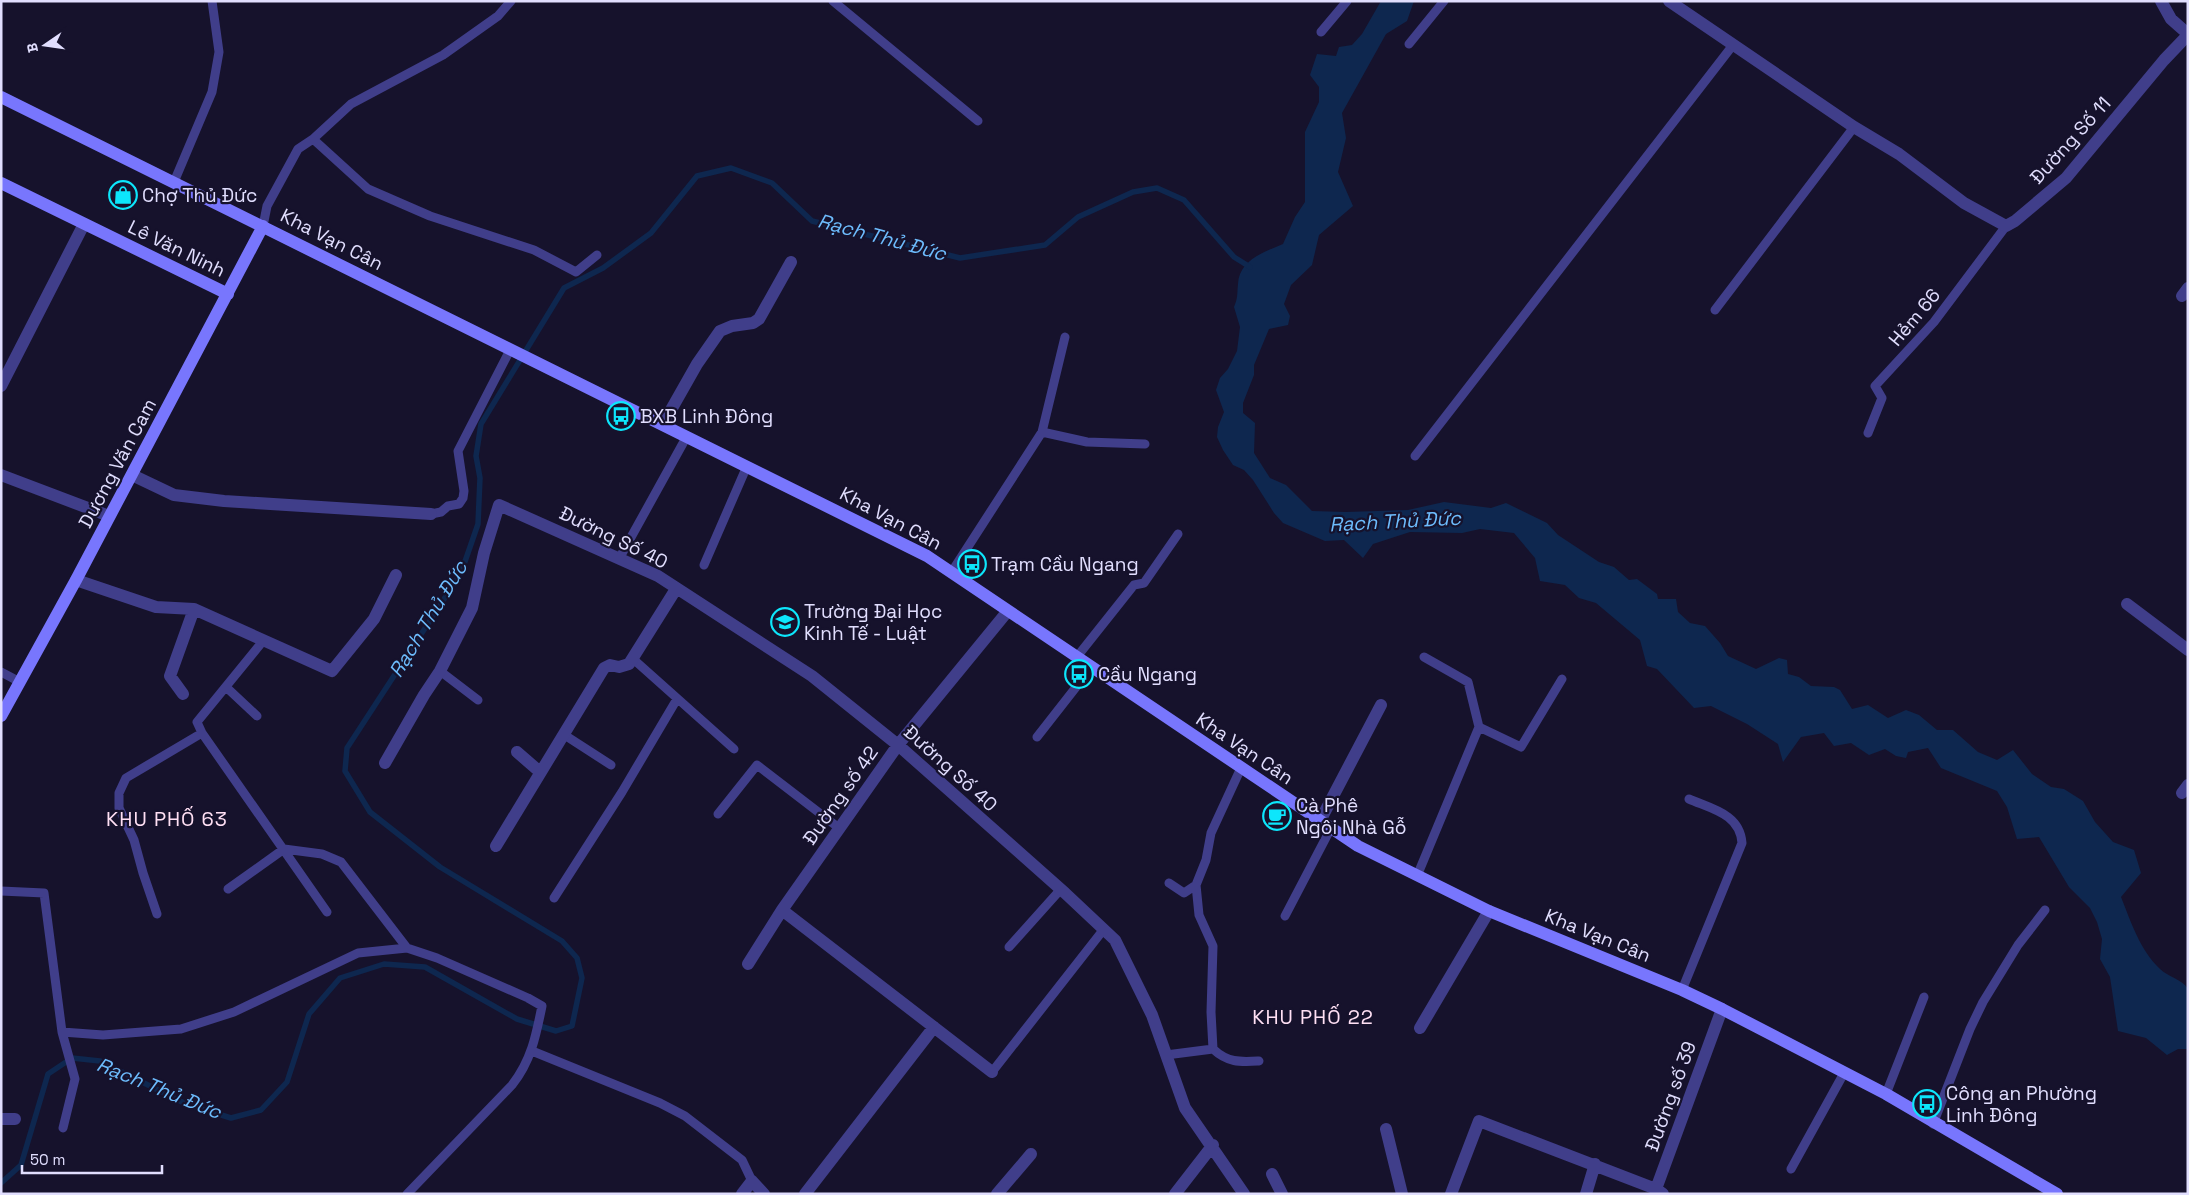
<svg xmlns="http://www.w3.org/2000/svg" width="2189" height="1195" viewBox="0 0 2189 1195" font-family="'Space Grotesk',sans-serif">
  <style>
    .water { fill: #0e274f }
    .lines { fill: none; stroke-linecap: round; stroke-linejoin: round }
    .stream { stroke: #0e274f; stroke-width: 5.5 }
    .lane { stroke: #403e8a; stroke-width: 9 }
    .street { stroke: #403e8a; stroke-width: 12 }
    .secondary { stroke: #7876fd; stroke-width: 12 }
    .labels { text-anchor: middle; stroke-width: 4.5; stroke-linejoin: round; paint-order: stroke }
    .street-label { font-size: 19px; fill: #e1defe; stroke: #16122c }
    .poi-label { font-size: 19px; fill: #e1defe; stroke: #16122c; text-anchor: start }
    .water-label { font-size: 20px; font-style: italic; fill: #6dbcfd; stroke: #16122c }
    .neighbourhood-label { font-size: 20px; letter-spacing: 1px; fill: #ffe0f4; stroke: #16122c }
  </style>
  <rect width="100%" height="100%" fill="#16122c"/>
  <path class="water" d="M 1381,1 L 1414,1 L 1407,21 L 1386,34 L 1342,113 L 1346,138 L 1338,172 L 1353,206 L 1319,235 L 1312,265 L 1291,285 L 1284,304 L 1290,316 L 1288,325 L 1269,329 L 1254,365 L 1254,375 L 1243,403 L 1243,413 L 1255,423 L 1254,453 L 1270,478 L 1286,485 L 1312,511 L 1346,512 L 1408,510 L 1444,502 L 1491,508 L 1506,503 L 1547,523 L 1558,535 L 1599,562 L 1614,567 L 1629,580 L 1637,579 L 1657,594 L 1658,599 L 1676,599 L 1678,612 L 1690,623 L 1705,626 L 1720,643 L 1728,656 L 1756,669 L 1779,658 L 1787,660 L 1788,674 L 1799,677 L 1811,686 L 1834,687 L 1840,690 L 1852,709 L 1868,705 L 1888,718 L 1906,710 L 1919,715 L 1937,730 L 1953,730 L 1978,752 L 1997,760 L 2013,750 L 2032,774 L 2051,787 L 2064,789 L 2083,801 L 2095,822 L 2113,842 L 2134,850 L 2141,873 L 2121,897 C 2131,922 2140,950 2160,969 C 2168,977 2182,979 2188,989 L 2188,1049 L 2178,1049 L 2167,1055 L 2146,1038 L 2118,1031 L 2110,977 L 2100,959 L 2102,939 L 2097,922 L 2090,908 L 2069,887 L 2039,837 L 2017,839 L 2007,807 L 1997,791 L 1941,768 L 1928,748 L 1908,752 L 1906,758 L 1896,756 L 1885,749 L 1869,755 L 1851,743 L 1834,746 L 1824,733 L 1801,737 L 1783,762 L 1778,744 L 1747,724 L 1711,706 L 1694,708 L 1657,669 L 1647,666 L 1640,640 L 1596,603 L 1579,598 L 1565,585 L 1540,581 L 1535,558 L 1514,533 L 1480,529 L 1462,533 L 1410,532 L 1373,544 L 1363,558 L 1344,540 L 1325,541 L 1283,523 L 1274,513 L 1253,480 L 1244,470 L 1233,465 L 1223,450 L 1217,437 L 1218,427 L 1224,412 L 1216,390 L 1220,378 L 1228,369 L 1237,351 L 1240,327 L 1234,307 C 1238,298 1237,294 1238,284 C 1239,260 1264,252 1283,244 L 1295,217 L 1305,202 L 1305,132 L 1319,102 L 1319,87 L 1310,75 L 1317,54 L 1336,56 L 1339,47 L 1352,45 L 1362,34 Z"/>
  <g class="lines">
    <path class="stream" d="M 1,1183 L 21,1165 L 48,1074 L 72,1058 L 100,1061 L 186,1104 L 231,1118 L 261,1110 L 287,1082 L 309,1014 L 340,978 L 384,964 L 425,967 L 517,1019 L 556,1031 L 572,1026 L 582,978 L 577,958 L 562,941 L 440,867 L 370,812 L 345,771 L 347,748 L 461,573 L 478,524 L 480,478 L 476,456 L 481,424 L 564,288 L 603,268 L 651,233 L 697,176 L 731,168 L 772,183 L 812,221 L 960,258 L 1045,245 L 1078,217 L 1133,192 L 1157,188 L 1184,200 L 1234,257 L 1250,267"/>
    <path class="lane" d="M 833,1 L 978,121
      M 1321,32 L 1347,1
      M 1409,44 L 1444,1
      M 313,139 L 368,189 L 430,216 L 534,250 L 576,272 L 597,255
      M 174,182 L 212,92 L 219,52 L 212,1
      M 263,226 L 267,206 L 298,149 L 313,139 L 351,104 L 443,55 L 498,16 L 511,1
      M 1715,310 L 1854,127
      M 1042,432 L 1087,442 L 1145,444
      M 1868,433 L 1882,398 L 1875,386 L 1934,322 L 2006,226
      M 1415,456 L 1733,45
      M 431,514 L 441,512 L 448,506 L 459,504 L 463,498 L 464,491 L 458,451 L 510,350
      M 619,559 L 687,436
      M 704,565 L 747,466
      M 951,573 L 1042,432 L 1065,337
      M 263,641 L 197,722 L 202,733 L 327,912
      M 1424,657 L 1468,682 L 1479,727
      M 632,658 L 734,749
      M 1076,658 L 1134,585 L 1144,583 L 1178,534
      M 440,671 L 478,700
      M 1,672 L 20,682
      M 226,687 L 257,716
      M 563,734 L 611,765
      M 1037,737 L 1091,668
      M 718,814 L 757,765 L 839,828
      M 1417,876 L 1479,727 L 1521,747 L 1562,679
      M 1169,883 L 1184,893 L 1196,885
      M 228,889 L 284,849 L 322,854 L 341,862 L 407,948 L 437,958 L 528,998 L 542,1006 C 536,1036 531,1061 512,1085 L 407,1194
      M 1,891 L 44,893 L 62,1032 L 75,1079 L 63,1128
      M 554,898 L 622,792 L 677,699
      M 157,914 L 143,873 L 134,840 L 119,808 L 119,793 L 126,778 L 202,733
      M 1285,916 L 1331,828
      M 1009,947 L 1061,889
      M 1682,990 L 1742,843 C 1740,814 1712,809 1689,799
      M 62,1032 L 103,1035 L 181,1029 L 234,1012 L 358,953 L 407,948
      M 1213,1049 C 1228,1063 1240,1062 1259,1061
      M 532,1051 L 660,1103 L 685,1116 L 742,1160 L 752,1181
      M 1166,1055 L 1213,1049 L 1211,1012 L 1213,946 L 1199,915 L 1196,885 L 1206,860 L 1211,833 L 1241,768
      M 992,1072 L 1104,929
      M 1886,1094 L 1924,997
      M 1933,1124 L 1970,1029 L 1983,1002 L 2018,945 L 2045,910
      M 1791,1169 L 1844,1073"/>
    <path class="street" d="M 1669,1 L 1854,127 L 1899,154 L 1964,203 L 2006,226 L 2015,221 L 2066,178 L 2164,60 L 2188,35
      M 2161,1 L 2171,19 L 2188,34
      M 2182,296 L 2188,288
      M 1,386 L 84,224
      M 663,424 L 697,364 L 720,331 L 732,326 L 753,323 L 759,319 L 791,262
      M 1,475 L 109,516
      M 132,475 L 174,495 L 224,501 L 431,514
      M 76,580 L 156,607 L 194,609 L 332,671 L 374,619 L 396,575
      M 2127,604 L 2188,650
      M 183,694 L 170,676 L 194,609
      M 517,752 L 540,772
      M 385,763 L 424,695 L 440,671 L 472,608 L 484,553 L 499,505 L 658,576 L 812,676 L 898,745 L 1065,893 L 1115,940 L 1152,1015 L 1185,1108 L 1244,1194
      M 2182,793 L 2188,785
      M 1320,821 L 1381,705
      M 496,846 L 604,668 L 610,665 L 619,667 L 629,664 L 676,589
      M 782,910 L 992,1072
      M 748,964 L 782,910 L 898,745 L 1007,612
      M 1420,1028 L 1489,911
      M 1,1119 L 15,1119
      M 1386,1129 L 1402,1194
      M 1272,1174 L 1282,1194
      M 742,1194 L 752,1181 L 764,1194
      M 805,1194 L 934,1027
      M 997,1194 L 1031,1154
      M 1175,1194 L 1213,1145
      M 1451,1194 L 1479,1121 L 1656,1189
      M 1586,1194 L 1595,1164
      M 1663,1194 L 1656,1189 L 1722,1009"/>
    <path class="secondary" d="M 1,97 L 927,556 L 1358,846 L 1489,911 L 1682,990 L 1722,1009 L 1886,1094 L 2057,1194
      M 1,183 L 228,294
      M 1,716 L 76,580 L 263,226"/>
  </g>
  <defs>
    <symbol id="shop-ring" viewBox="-11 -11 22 22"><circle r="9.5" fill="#16122c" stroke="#0de6fb" stroke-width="1.5"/><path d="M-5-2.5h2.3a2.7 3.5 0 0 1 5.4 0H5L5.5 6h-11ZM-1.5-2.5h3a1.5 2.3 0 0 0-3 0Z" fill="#0de6fb"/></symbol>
    <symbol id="bus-ring" viewBox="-11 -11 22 22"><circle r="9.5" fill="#16122c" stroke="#0de6fb" stroke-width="1.5"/><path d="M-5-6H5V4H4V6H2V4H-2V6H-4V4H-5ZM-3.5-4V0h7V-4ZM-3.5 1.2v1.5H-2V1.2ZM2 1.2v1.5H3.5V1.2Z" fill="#0de6fb"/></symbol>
    <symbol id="school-ring" viewBox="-11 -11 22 22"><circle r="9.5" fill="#16122c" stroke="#0de6fb" stroke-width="1.5"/><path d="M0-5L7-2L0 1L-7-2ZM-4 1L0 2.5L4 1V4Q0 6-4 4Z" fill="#0de6fb"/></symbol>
    <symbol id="cafe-ring" viewBox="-11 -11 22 22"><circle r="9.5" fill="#16122c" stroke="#0de6fb" stroke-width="1.5"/><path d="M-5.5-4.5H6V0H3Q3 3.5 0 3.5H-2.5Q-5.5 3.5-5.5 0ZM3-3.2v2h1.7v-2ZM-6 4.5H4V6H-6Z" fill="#0de6fb"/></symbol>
  </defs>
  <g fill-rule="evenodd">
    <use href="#shop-ring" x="107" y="179" width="32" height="32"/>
    <use href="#bus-ring" x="605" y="400" width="32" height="32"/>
    <use href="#bus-ring" x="956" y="548" width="32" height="32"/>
    <use href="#school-ring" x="769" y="606" width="32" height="32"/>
    <use href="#bus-ring" x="1063" y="658" width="32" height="32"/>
    <use href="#cafe-ring" x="1261" y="800" width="32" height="32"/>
    <use href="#bus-ring" x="1911" y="1088" width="32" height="32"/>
  </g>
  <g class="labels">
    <g class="street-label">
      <text transform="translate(2070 140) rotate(-48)" y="7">Đường Số 11</text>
      <text transform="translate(332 239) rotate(27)" y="7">Kha Vạn Cân</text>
      <text transform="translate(177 248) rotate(26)" y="7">Lê Văn Ninh</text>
      <text transform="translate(1914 317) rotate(-50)" y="7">Hẻm 66</text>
      <text transform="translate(117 463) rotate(-62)" y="7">Dương Văn Cam</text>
      <text transform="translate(891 518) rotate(28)" y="7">Kha Vạn Cân</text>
      <text transform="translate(614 537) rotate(26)" y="7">Đường Số 40</text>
      <text transform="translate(1245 748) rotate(34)" y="7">Kha Vạn Cân</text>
      <text transform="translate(951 768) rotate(42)" y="7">Đường Số 40</text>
      <text transform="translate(840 795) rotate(-55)" y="7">Đường số 42</text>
      <text transform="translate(1598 935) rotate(22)" y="7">Kha Vạn Cân</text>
      <text transform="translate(1670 1096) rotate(-70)" y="7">Đường số 39</text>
    </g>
    <g class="poi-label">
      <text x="142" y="202">Chợ Thủ Đức</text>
      <text x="640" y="423">BXB Linh Đông</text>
      <text x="991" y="571">Trạm Cầu Ngang</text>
      <text x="804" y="618">Trường Đại Học<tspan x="804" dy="22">Kinh Tế - Luật</tspan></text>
      <text x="1098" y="681">Cầu Ngang</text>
      <text x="1296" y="812">Cà Phê<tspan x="1296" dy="22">Ngôi Nhà Gỗ</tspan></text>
      <text x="1946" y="1100">Công an Phường<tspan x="1946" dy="22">Linh Đông</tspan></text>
    </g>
    <g class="water-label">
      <text transform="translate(882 237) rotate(15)" y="7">Rạch Thủ Đức</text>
      <text transform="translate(1395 521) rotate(-3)" y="7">Rạch Thủ Đức</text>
      <text transform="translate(428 619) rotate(-59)" y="7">Rạch Thủ Đức</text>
      <text transform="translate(159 1088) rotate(22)" y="7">Rạch Thủ Đức</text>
    </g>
    <g class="neighbourhood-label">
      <text x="167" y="826">KHU PHỐ 63</text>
      <text x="1313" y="1024">KHU PHỐ 22</text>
    </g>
  </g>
  <rect width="2189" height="1195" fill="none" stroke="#e1defe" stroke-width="5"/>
  <g transform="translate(45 45) rotate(257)" stroke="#16122c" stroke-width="4" paint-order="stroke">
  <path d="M0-4L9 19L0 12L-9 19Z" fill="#e1defe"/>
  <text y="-8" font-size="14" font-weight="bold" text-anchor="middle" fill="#e1defe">B</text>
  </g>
  <path d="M22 1165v8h140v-8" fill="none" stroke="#e1defe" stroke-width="2.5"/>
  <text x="30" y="1165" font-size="15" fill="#e1defe" stroke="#16122c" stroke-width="4" paint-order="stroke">50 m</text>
</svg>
